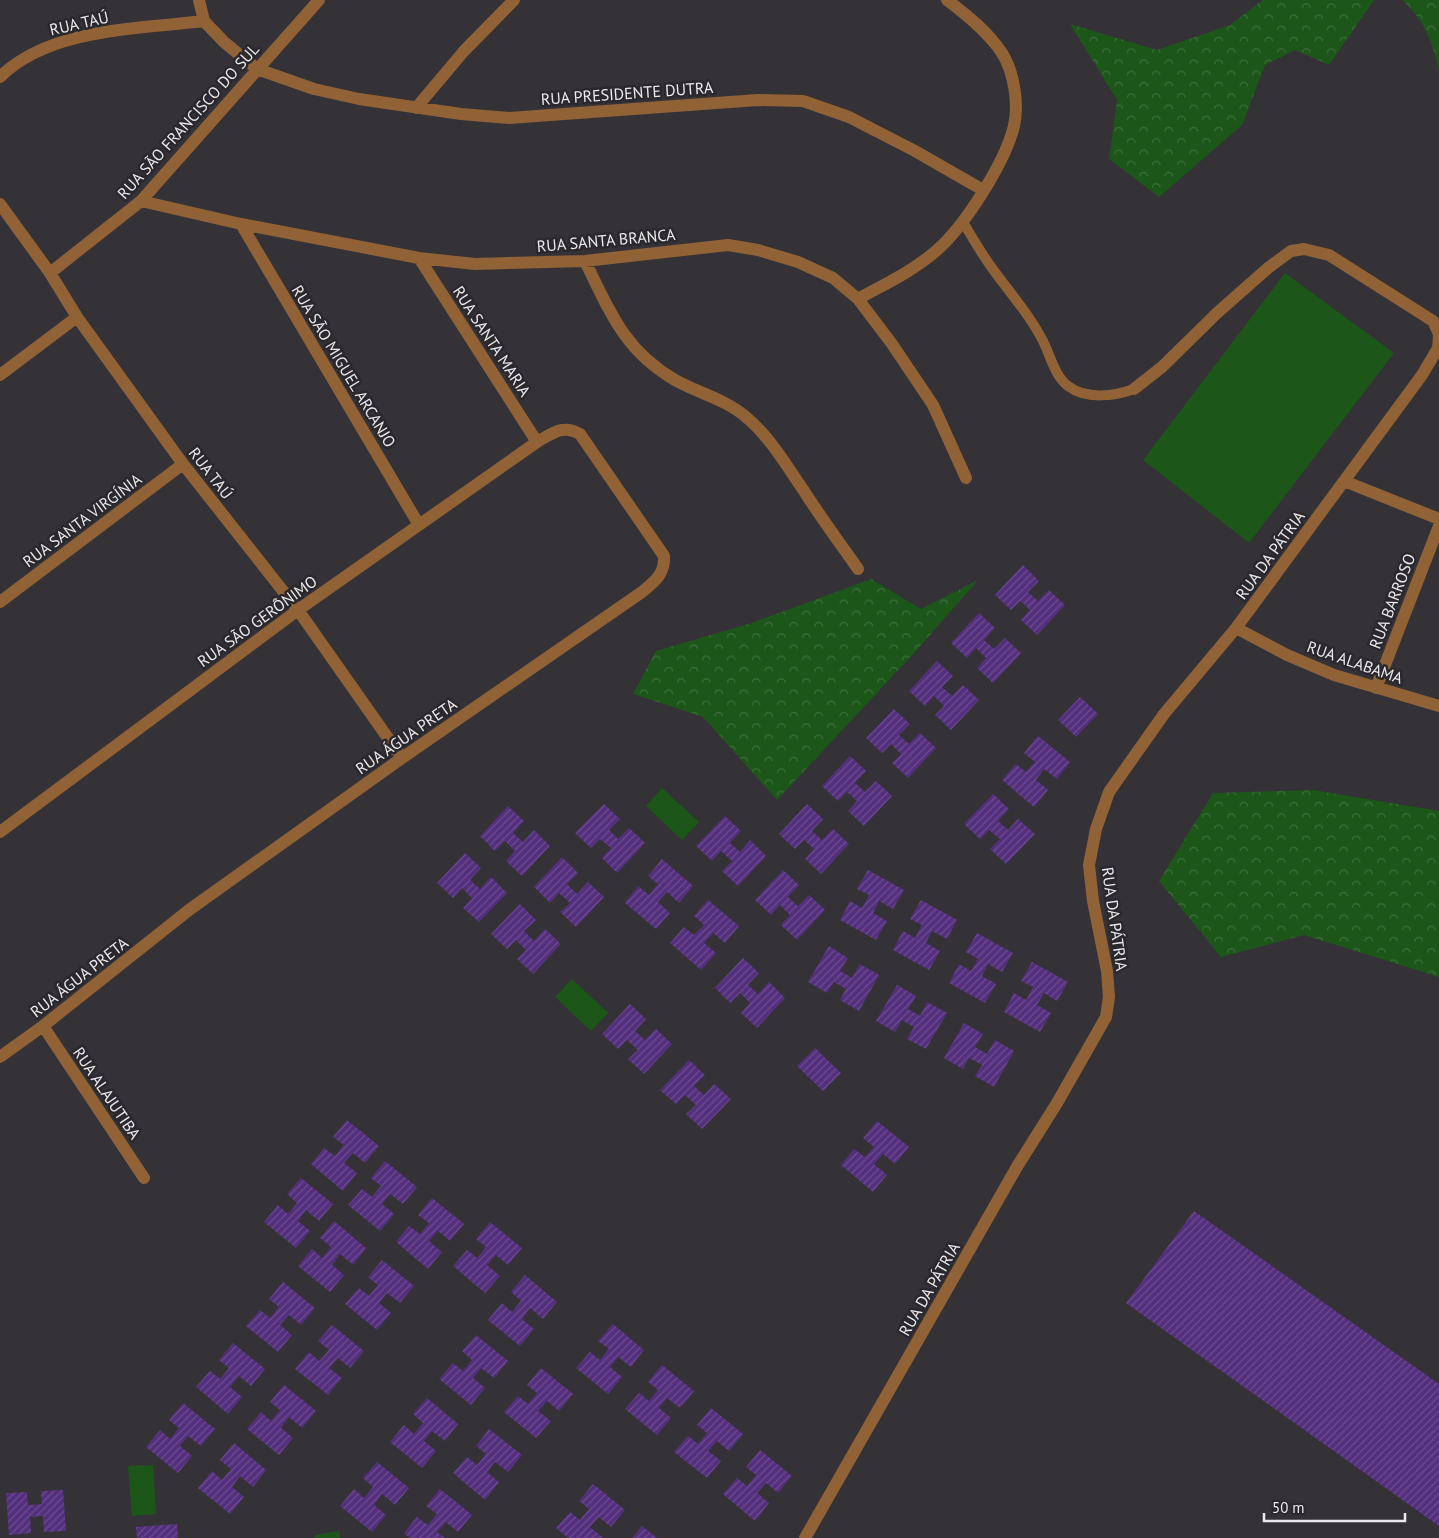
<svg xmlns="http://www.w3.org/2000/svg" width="1439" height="1538" viewBox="0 0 1439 1538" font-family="'PT Sans',sans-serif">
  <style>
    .forest { fill: url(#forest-crowns) }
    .pitch { fill: #1c5619 }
    .building { fill: url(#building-hatch) }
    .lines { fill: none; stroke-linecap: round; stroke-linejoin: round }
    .service { stroke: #906235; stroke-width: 10 }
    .minor { stroke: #906235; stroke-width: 12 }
    .labels { text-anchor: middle; stroke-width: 5; stroke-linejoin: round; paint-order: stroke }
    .street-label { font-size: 16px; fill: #eae9ec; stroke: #2a282d }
  </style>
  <defs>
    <pattern id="forest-crowns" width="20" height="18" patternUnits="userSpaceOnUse" patternTransform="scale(1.25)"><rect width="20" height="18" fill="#1c5619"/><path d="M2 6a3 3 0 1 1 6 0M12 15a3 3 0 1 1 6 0" fill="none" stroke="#3d6e3b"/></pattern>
    <pattern id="building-hatch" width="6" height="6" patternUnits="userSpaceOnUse" patternTransform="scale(1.25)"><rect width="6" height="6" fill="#542f7d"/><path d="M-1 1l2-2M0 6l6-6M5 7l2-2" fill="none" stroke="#6d4d90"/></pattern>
  </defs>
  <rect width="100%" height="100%" fill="#343237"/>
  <path class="forest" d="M 1263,0 L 1374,0 L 1329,65 L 1295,50 L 1265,65 L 1242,125 L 1159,197 L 1109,159 L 1117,100 L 1070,24 L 1157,50 L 1230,25 Z
    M 1402,0 L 1439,0 L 1439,71 C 1434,44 1423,18 1402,0 Z
    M 871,579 L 921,609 L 978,580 L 915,652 L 777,800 L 703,717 L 633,694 L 656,651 L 752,623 Z
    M 1313,790 L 1439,811 L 1439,977 L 1304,935 L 1221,957 L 1159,881 L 1213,793 Z"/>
  <path class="pitch" d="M 1285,273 L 1394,353 L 1249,543 L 1143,460 Z
    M 662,788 L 699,822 L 682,840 L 646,806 Z
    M 572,979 L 608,1013 L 591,1031 L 555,997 Z
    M 153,1465 L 156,1514 L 132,1516 L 128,1466 Z
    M 339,1531 L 340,1538 L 315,1538 L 315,1535 Z"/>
  <path class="building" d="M 1023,565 L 1039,581 L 1028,592 L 1038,601 L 1049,590 L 1065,605 L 1037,635 L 1021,620 L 1030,610 L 1020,601 L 1011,610 L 995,595 Z
    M 979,613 L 995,628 L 984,640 L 994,649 L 1005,638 L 1021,653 L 993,683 L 977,668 L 986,658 L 976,648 L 967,658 L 951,643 Z
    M 937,661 L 953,676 L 942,687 L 952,696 L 963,685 L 979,700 L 951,730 L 935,715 L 944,706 L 934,696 L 925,706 L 909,691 Z
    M 1080,697 L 1098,714 L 1076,737 L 1058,720 Z
    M 894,709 L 910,724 L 899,735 L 909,744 L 920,733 L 936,748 L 908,778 L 892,763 L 901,754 L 891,744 L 882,753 L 866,738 Z
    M 1038,736 L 1070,762 L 1057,779 L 1044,769 L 1036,780 L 1048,790 L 1034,807 L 1002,780 L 1016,764 L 1026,772 L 1035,762 L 1024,753 Z
    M 850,756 L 866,771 L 855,783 L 865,792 L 876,781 L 892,796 L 864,826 L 848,811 L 857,801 L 847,792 L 838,801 L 822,786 Z
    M 993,794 L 1009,809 L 998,821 L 1008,830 L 1018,819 L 1035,834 L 1006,864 L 990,849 L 1000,839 L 989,830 L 980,839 L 964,824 Z
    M 604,804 L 620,819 L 609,830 L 618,839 L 629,828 L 645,843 L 617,873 L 602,858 L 611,848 L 600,839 L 591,848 L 575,833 Z
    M 807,804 L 823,819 L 812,831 L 822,840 L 833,829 L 849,844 L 821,874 L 805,859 L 814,849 L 804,840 L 795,849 L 779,834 Z
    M 508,806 L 524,821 L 513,833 L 523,842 L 534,830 L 550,846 L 522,876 L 506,861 L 515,851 L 505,841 L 495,851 L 480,836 Z
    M 725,816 L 741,831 L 730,843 L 740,852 L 750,840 L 766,856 L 738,886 L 722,871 L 732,861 L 721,851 L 712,861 L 696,846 Z
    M 465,853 L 481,868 L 470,880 L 480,889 L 491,877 L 507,893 L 479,922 L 463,908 L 472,898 L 462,888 L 453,898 L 437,883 Z
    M 562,857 L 578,873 L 567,884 L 577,894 L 588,882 L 604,897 L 576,927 L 560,912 L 570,903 L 559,893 L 550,903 L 534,887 Z
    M 662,859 L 693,886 L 679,903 L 667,892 L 658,902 L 670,913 L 656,929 L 625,903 L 638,886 L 649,895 L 658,884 L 648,876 Z
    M 783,870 L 799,885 L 788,897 L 798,906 L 809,895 L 825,910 L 797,940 L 781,925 L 790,915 L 780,905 L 771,915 L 755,900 Z
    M 868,870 L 904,890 L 893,909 L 879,901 L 873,913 L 887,921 L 876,940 L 840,920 L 850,901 L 862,908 L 869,895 L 857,889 Z
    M 708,900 L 739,926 L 725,943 L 713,933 L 704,943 L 716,953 L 701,970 L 670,943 L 684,927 L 694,935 L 704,925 L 694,916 Z
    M 921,900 L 957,920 L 947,939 L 932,931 L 926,943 L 940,951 L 929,970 L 893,950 L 903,931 L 915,938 L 922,925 L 910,919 Z
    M 520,904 L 536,920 L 524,931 L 534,941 L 545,929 L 561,944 L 533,974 L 517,959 L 526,950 L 516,940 L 507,949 L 491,934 Z
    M 977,933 L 1013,953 L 1002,972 L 988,964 L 982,976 L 996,984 L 985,1003 L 949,983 L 959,964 L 971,971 L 978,959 L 966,952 Z
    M 829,946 L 848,958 L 840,971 L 852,978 L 860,964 L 879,975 L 859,1011 L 840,1000 L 846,989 L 834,982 L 827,993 L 808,982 Z
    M 743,958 L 759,973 L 748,985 L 758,994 L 769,982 L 785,998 L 757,1028 L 741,1013 L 750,1003 L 740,993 L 730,1003 L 715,988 Z
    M 1032,962 L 1068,982 L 1057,1001 L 1044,993 L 1037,1005 L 1051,1013 L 1040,1032 L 1004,1012 L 1014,993 L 1026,1000 L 1033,987 L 1021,981 Z
    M 897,985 L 916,996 L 908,1009 L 920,1016 L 927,1002 L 947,1013 L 926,1049 L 907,1039 L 914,1027 L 902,1020 L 895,1032 L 876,1021 Z
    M 630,1004 L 646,1019 L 635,1031 L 645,1040 L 656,1029 L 672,1044 L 644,1074 L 628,1059 L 638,1050 L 627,1040 L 618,1049 L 602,1034 Z
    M 964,1023 L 983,1034 L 975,1047 L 987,1054 L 995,1040 L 1014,1051 L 994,1087 L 975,1076 L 982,1065 L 969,1058 L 963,1069 L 944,1058 Z
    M 815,1048 L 841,1073 L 823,1091 L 797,1066 Z
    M 689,1060 L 705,1075 L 694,1086 L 704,1095 L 714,1084 L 731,1099 L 702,1129 L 686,1114 L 696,1105 L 685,1095 L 676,1104 L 660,1090 Z
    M 347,1120 L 379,1146 L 365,1163 L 353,1153 L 344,1163 L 357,1173 L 343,1191 L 311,1164 L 324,1148 L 335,1156 L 344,1145 L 333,1137 Z
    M 877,1121 L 909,1147 L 895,1164 L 883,1154 L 874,1164 L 887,1175 L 873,1192 L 841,1165 L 854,1149 L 865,1157 L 874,1147 L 863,1138 Z
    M 385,1161 L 417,1187 L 403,1204 L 390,1194 L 382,1204 L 394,1214 L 380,1231 L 348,1205 L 362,1189 L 372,1197 L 381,1186 L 371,1178 Z
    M 301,1178 L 333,1204 L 319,1221 L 306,1210 L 298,1221 L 310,1231 L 296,1248 L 264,1222 L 278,1205 L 288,1214 L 297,1203 L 287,1194 Z
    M 432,1198 L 464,1224 L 450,1241 L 438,1231 L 429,1241 L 442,1252 L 428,1269 L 396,1242 L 409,1226 L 420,1234 L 429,1223 L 418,1215 Z
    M 1194,1211 L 1439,1384 L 1439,1526 L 1126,1303 Z
    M 334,1221 L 366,1248 L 353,1265 L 340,1254 L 332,1265 L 344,1275 L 330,1292 L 298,1266 L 312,1249 L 322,1258 L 331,1247 L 320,1238 Z
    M 490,1222 L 522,1248 L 508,1265 L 496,1255 L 487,1265 L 500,1276 L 485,1293 L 453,1266 L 467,1250 L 477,1258 L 486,1247 L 476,1239 Z
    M 382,1260 L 414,1286 L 400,1303 L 387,1293 L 379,1303 L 391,1313 L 377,1330 L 345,1304 L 359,1288 L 369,1296 L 378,1285 L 368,1277 Z
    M 525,1275 L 557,1302 L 543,1319 L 530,1308 L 522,1319 L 534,1329 L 520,1346 L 488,1320 L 502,1303 L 512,1312 L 521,1301 L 511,1292 Z
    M 283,1282 L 315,1308 L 301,1325 L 289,1315 L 280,1325 L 292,1335 L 278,1352 L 246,1326 L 260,1310 L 270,1318 L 279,1307 L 269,1299 Z
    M 613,1324 L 644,1350 L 631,1367 L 618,1357 L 610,1367 L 622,1377 L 608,1394 L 576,1368 L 590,1352 L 600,1360 L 609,1349 L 598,1341 Z
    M 332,1325 L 364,1351 L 350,1368 L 338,1358 L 329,1368 L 342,1378 L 328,1395 L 295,1369 L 309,1352 L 319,1361 L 329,1350 L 318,1341 Z
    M 476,1335 L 508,1361 L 494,1378 L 481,1368 L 473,1378 L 485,1388 L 471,1405 L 439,1379 L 453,1363 L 463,1371 L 472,1360 L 462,1351 Z
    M 233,1343 L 265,1369 L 251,1386 L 239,1376 L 230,1387 L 242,1397 L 228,1414 L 196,1387 L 210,1371 L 220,1379 L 229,1368 L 219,1360 Z
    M 662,1365 L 694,1391 L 680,1408 L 667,1398 L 659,1408 L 671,1418 L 657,1435 L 625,1409 L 639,1393 L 649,1401 L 658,1390 L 648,1382 Z
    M 541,1368 L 573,1394 L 559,1411 L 547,1401 L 538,1411 L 551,1421 L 536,1438 L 504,1412 L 518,1396 L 528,1404 L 537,1393 L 527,1385 Z
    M 284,1385 L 316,1411 L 302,1428 L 289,1417 L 281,1428 L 293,1438 L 279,1455 L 247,1429 L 261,1412 L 271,1421 L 280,1410 L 270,1402 Z
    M 427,1398 L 458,1424 L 445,1441 L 432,1431 L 424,1441 L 436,1451 L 422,1468 L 390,1442 L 404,1425 L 414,1434 L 423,1423 L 413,1414 Z
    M 183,1403 L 215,1429 L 201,1446 L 188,1436 L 180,1446 L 192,1456 L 178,1473 L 146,1447 L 160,1430 L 170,1439 L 179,1428 L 169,1420 Z
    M 711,1408 L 743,1434 L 729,1451 L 717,1441 L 708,1451 L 721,1461 L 707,1478 L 674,1452 L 688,1436 L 698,1444 L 707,1433 L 697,1425 Z
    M 489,1429 L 522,1455 L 508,1472 L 495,1462 L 487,1472 L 499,1482 L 485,1500 L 453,1473 L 467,1457 L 477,1465 L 486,1454 L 476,1446 Z
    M 234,1443 L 266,1470 L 253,1487 L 240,1476 L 232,1487 L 244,1497 L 230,1514 L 198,1488 L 212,1471 L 222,1480 L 231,1469 L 220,1460 Z
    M 760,1450 L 792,1476 L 778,1493 L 766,1483 L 757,1493 L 769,1503 L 755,1521 L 723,1494 L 737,1478 L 747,1486 L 756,1475 L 746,1467 Z
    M 377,1462 L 409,1488 L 395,1505 L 382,1494 L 374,1505 L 386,1515 L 372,1532 L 340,1506 L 354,1489 L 364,1498 L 373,1487 L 363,1478 Z
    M 593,1484 L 625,1510 L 611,1527 L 599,1517 L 590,1527 L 603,1538 L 568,1538 L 556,1528 L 570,1512 L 580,1520 L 589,1509 L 579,1501 Z
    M 440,1489 L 472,1515 L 458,1532 L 446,1522 L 437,1532 L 445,1538 L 410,1538 L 404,1533 L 417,1517 L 428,1525 L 437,1514 L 426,1506 Z
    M 63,1490 L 66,1531 L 44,1532 L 43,1516 L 30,1517 L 31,1533 L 9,1535 L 6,1493 L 27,1492 L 28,1505 L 42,1504 L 41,1491 Z
    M 177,1524 L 178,1538 L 137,1538 L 136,1527 Z
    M 642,1526 L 657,1538 L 632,1538 Z"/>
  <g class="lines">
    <path class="service" d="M 963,222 C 972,237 981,253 992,268 C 1010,293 1030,315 1044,343 C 1051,358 1055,376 1068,386 C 1086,400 1115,396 1134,389"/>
    <path class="minor" d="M 199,0 L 204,21 L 224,42 L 257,69 L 314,89 L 359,99 L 461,114 L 509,118 L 758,100 L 803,101 L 849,117 L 915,151 L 983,190
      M 0,77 C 49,28 139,29 204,21
      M 416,108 L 464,51 L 514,0
      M 141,201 L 241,224 L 419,258 L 475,264 L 585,261 L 728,245 L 758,250 L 798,262 L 833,278 L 858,299 L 892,344 L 933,405 L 966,478
      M 0,204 L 50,273 L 77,317 L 183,464 L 298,610 L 402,758
      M 241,224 L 419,525
      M 419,258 L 537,442
      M 585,261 C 610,312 624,350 675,380 C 698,393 725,399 746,417 C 770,437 786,465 804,491 C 821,518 840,543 858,569
      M 50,273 L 141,201 L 319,0
      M 858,299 C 885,284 913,271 936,251 C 964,227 1005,163 1014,126 C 1019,104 1014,72 1002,53 C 988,32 967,15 947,0
      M 0,375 L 77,317
      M 1134,389 L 1162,367 L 1217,313 L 1268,268 L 1291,251 L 1304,249 L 1329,255 L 1433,321 L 1439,334
      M 1344,481 L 1439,519
      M 0,602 L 183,464
      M 1236,628 L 1287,655 L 1334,675 L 1439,706
      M 1376,688 L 1439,526
      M 0,832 L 298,610 L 537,442 C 553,433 563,424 580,434 L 664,556 C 665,574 655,581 642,592 L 402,758 L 189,910 L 43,1026 L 0,1057
      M 43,1026 L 144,1178
      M 805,1538 L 1018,1165 L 1057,1103 L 1106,1017 L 1109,997 L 1107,971 L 1093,901 L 1089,865 L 1096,829 L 1109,792 L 1164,714 L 1236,628 L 1422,375 L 1438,348 L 1439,336"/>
  </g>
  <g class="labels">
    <g class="street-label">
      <text transform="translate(79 23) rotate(-13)" y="6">RUA TAÚ</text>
      <text transform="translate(627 93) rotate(-4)" y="6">RUA PRESIDENTE DUTRA</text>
      <text transform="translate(188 121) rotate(-48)" y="6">RUA SÃO FRANCISCO DO SUL</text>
      <text transform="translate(606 240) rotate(-5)" y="6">RUA SANTA BRANCA</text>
      <text transform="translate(492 341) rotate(57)" y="6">RUA SANTA MARIA</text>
      <text transform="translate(344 366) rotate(59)" y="6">RUA SÃO MIGUEL ARCANJO</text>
      <text transform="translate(211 473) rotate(52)" y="6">RUA TAÚ</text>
      <text transform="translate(82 520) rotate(-37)" y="6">RUA SANTA VIRGÍNIA</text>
      <text transform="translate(1270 555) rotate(-54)" y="6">RUA DA PÁTRIA</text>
      <text transform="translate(1392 601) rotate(-69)" y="6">RUA BARROSO</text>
      <text transform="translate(257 621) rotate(-36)" y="6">RUA SÃO GERÔNIMO</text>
      <text transform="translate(1355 662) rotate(19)" y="6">RUA ALABAMA</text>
      <text transform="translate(406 736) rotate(-35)" y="6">RUA ÁGUA PRETA</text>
      <text transform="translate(1115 919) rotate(82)" y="6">RUA DA PÁTRIA</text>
      <text transform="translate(79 977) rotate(-38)" y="6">RUA ÁGUA PRETA</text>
      <text transform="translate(107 1093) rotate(56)" y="6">RUA ALAJUTIBA</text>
      <text transform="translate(929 1289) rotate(-60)" y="6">RUA DA PÁTRIA</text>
    </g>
  </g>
  <path d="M1264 1513v8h141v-8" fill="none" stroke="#eae9ec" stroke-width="2.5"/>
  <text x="1272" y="1513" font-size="15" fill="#eae9ec" stroke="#2a282d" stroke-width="4" paint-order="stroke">50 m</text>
</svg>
